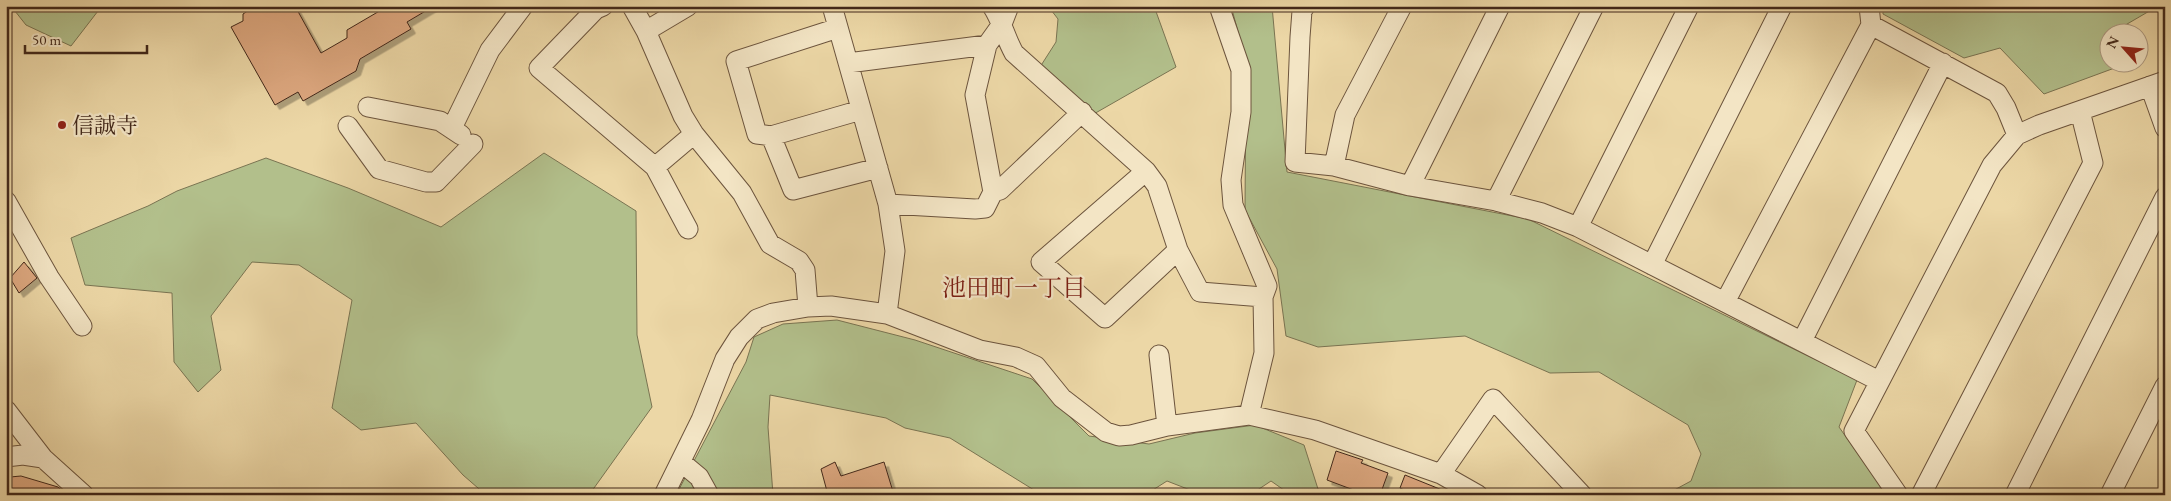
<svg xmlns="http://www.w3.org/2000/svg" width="2171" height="501" viewBox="0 0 2171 501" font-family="'EB Garamond','Noto Serif JP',serif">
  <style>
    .green { fill: #b2bf8b; stroke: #7a7452 }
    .building { fill: #dca77f; stroke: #42281a; filter: url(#shadow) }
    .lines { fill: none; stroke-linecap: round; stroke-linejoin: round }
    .minor-casing { stroke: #6c543d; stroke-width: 21 }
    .minor { stroke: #f3e5c5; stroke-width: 19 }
    .poi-dot { fill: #8f2418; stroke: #f3e5c5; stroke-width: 2 }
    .labels { text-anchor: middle; stroke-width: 4.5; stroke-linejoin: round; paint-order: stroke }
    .poi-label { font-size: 22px; fill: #42281a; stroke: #f3e5c5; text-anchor: start }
    .neighbourhood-label { font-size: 24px; fill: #7a1f14; stroke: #f3e5c5 }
  </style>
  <defs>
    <filter id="shadow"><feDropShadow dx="4.5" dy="4.5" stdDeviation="0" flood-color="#0004"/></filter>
  </defs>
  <rect width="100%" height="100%" fill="#ecd7a6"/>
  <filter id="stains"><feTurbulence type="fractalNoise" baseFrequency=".004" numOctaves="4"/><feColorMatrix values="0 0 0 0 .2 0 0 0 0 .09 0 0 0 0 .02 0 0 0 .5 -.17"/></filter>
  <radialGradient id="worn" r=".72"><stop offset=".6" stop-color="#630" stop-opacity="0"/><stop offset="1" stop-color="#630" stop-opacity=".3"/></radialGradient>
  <path class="green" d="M 11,6 L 96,6 L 98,11 L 71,46 L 26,25 Z
    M 1048,6 L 1154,6 L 1176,67 L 1092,115 L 1040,67 L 1056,42 L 1058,19 Z
    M 1231,6 L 1272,6 L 1287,172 L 1528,219 L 1857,380 L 1839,427 L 1887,495 L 1665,495 L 1691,481 L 1701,454 L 1688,425 L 1599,372 L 1550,373 L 1465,336 L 1318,347 L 1286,336 L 1277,269 L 1245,210 L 1246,61 Z
    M 1883,6 L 2158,6 L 2122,27 L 2122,32 L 2108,32 L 2108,62 L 2120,63 L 2120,66 L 2044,94 L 2000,48 L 1964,58 L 1883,14 Z
    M 544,153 L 636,211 L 637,335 L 652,407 L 589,495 L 486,495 L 463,475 L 416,423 L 361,430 L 332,408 L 352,300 L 299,265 L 252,262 L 211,316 L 221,370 L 198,392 L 174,362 L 172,293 L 85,285 L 71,238 L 148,206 L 177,191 L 266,158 L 348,188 L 441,227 Z
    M 837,320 L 915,340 L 1032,379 L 1089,436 L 1149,444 L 1195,433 L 1255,425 L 1304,445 L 1318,489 L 1333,495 L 1291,495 L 1271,481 L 1250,495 L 1203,495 L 1167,481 L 1145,495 L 1042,495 L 950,438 L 905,428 L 886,418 L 770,395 L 768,427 L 773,495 L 676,495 L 746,362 L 754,337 L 783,324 Z"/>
  <path class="building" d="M 255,6 L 295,6 L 321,53 L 347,38 L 347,30 L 388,6 L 434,6 L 407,22 L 411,29 L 360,59 L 356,71 L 303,101 L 298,92 L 275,105 L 231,27 L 243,21 L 243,14 Z
    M 24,262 L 37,278 L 19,293 L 10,278 Z
    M 1336,451 L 1363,460 L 1361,463 L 1388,473 L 1380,495 L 1367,495 L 1327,480 Z
    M 835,462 L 841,476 L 884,462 L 894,495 L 828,495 L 821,469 Z
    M 1405,475 L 1452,494 L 1452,495 L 1414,495 L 1400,488 Z
    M 21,476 L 58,487 L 67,495 L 34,495 L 27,491 L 23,495 L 6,495 L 6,481 L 10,477 Z"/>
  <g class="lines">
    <defs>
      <path id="minor" d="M 603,6 L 596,9 L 539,68 L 655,167 L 688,229
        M 632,6 L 646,31 L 683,116 L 694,134 L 742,193 L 770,244 L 799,261 L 805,270 L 808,307
        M 832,6 L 888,204
        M 992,6 C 1002,21 1005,37 1014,53 L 1146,171 L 1157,186 L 1178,250 L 1200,292 L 1263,297
        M 1219,6 L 1241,70 L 1241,112 L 1231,180 L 1233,205 L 1267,286 L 1263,297 L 1264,353 L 1249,415
        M 1305,6 L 1302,11 L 1300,37 L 1295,162 L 1334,166 L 1410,186 L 1496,201 L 1542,213 L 1578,227 L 1879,381
        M 1869,6 L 1871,25 L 1997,93 L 2006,108 L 2017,135
        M 838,28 L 736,61 L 757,134 L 771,136 L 793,190 L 878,168
        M 646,31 L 688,6
        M 848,63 L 987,45
        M 2150,86 L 2165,128
        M 368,107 L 440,121 L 461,135
        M 348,126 L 379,169 L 426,182 L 436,182 L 473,144
        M 452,128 L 490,50 L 523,6
        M 771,136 L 861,110
        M 1334,166 L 1345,115 L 1402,6
        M 655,167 L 694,134
        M 1146,171 L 1041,262 L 1105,318 L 1178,250
        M 1410,186 L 1500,6
        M 993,192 L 1000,190 L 1082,112
        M 6,201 L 49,277 L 82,326
        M 1496,201 L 1594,6
        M 1578,227 L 1689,6
        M 1652,265 L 1782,6
        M 1725,302 L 1871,25
        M 887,314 L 895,251 L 888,204 L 975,209 L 985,208 L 993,192 L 975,95 L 987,45 L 1002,24 L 1009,6
        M 1802,341 L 1943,63
        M 1159,355 L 1167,426
        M 6,410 L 43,458 L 84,495
        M 6,457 L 23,455 L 43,458
        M 681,462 L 699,477 L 709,495
        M 1441,474 L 1493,399 L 1582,495
        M 664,495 L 701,420 L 725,359 L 739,337 L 757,319 L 773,313 L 808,307 L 831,306 L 887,314 L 980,350 L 1016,357 L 1036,366 L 1062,398 L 1106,432 L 1119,436 L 1131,435 L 1167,426 L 1249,415 L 1315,430 L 1441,474 L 1478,495
        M 1898,495 L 1854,431 L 1992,165 L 2017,135 L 2039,125 L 2165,81
        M 1921,495 L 2093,163 L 2080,111
        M 2015,495 L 2165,197
        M 2110,495 L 2165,386"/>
    </defs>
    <use href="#minor" class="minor-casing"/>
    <use href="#minor" class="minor"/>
  </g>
  <circle class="poi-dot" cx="62" cy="125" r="5"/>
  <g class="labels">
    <g class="poi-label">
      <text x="72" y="133">信誠寺</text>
    </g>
    <g class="neighbourhood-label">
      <text x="1014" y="296">池田町一丁目</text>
    </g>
  </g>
  <rect width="2171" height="501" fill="none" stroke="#ecd7a6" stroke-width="25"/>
  <rect x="8" y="8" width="2156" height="486" fill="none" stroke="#42281a" stroke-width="2.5"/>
  <rect x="12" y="12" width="2146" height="476" fill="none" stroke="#42281a"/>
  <g transform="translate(2124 48) rotate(297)"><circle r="24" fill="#f3e5c5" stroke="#ac9981"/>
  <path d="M0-4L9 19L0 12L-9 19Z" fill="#8f2418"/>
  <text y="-8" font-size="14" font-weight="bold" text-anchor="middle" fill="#42281a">N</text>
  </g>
  <path d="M25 45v8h122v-8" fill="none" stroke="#42281a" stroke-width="2.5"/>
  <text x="32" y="45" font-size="15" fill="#42281a" stroke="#f3e5c5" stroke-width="4" paint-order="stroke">50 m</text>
  <rect width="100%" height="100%" filter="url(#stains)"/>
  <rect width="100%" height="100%" fill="url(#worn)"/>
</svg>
